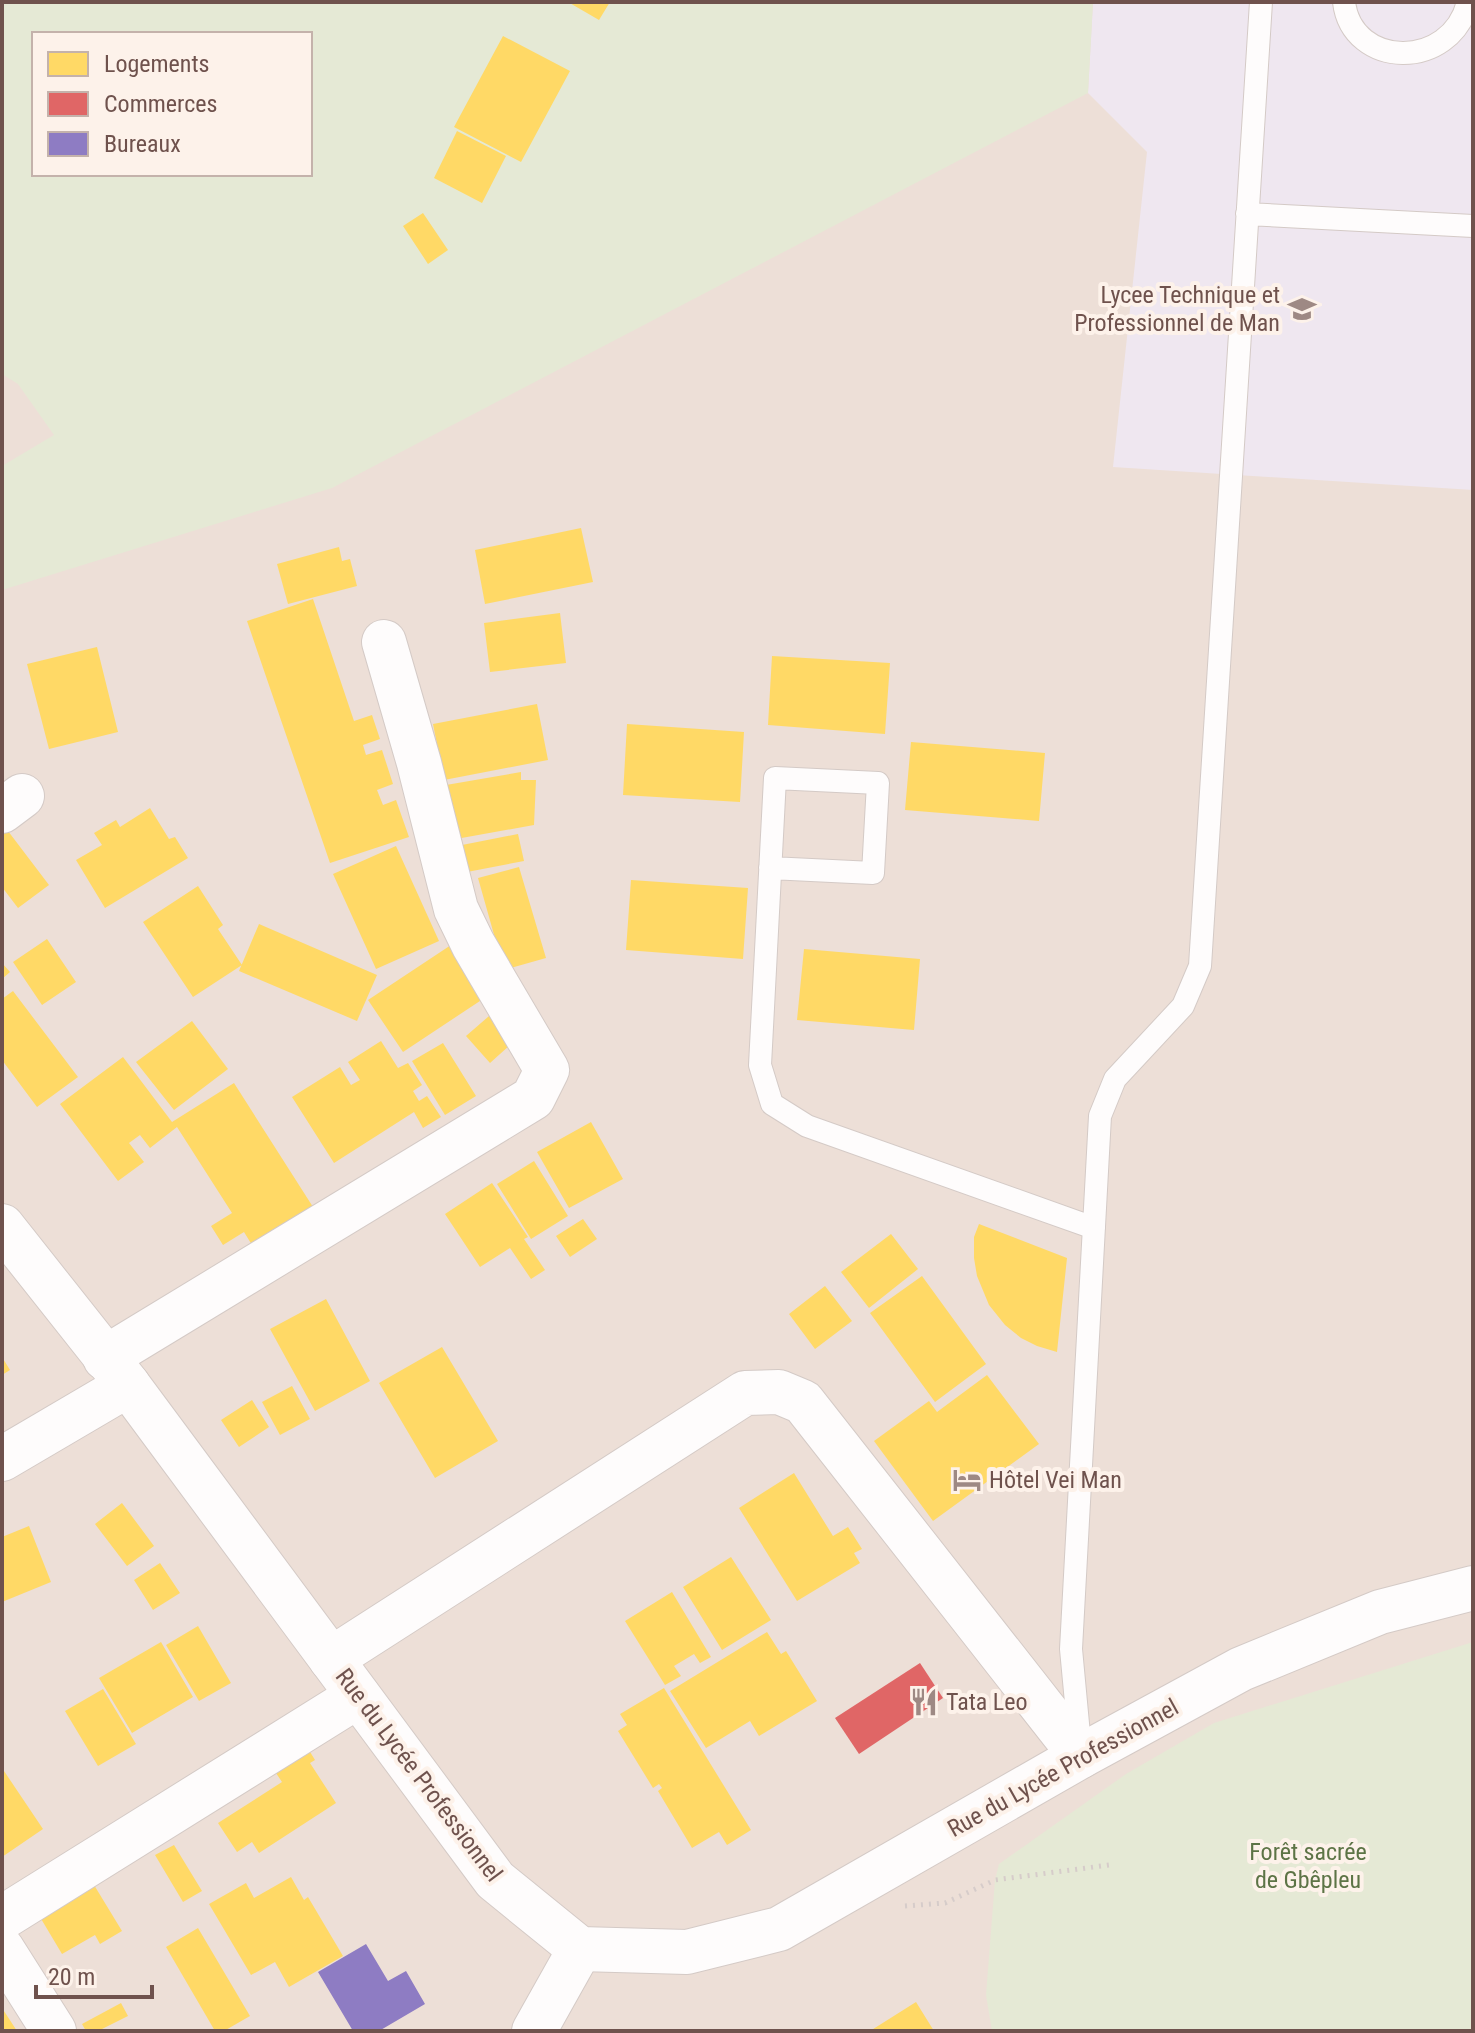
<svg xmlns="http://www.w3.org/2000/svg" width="1475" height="2033" viewBox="0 0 1475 2033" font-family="'Roboto Condensed',sans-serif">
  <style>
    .residential { fill: #eddfd7; fill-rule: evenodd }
    .education { fill: #efe7f0 }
    .green { fill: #e5e9d5; fill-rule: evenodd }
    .homes { fill: #ffd966 }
    .shops { fill: #e06666 }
    .offices { fill: #8e7cc3 }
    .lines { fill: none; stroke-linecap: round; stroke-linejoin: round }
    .lane-casing { stroke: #d4cac6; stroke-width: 24 }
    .street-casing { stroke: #d4cac6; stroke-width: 46 }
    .secondary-casing { stroke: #d4cac6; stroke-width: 46 }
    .path { stroke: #d6ccca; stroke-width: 5; stroke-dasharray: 2 6; stroke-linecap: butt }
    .lane { stroke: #fefcfc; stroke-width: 22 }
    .street { stroke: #fefcfc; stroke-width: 44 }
    .secondary { stroke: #fefcfc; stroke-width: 44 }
    .labels { text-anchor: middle; stroke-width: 8; stroke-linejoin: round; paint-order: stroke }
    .poi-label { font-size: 24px; fill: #6f524d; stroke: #fdf2ea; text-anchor: start }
    .street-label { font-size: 24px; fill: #6f524d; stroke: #fdf2ea }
    .park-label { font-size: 24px; fill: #5d7446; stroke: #fdf2ea }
  </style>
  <rect width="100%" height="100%" fill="#f5eee9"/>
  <path class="residential" d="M 2,2 L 1473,2 L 1473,2031 L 2,2031 ZM 34,34 L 310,34 L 310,174 L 34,174 Z"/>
  <path class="education" d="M 1093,2 L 1473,2 L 1473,490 L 1113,467 L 1147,152 L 1088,93 Z"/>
  <path class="green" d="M 2,2 L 1093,2 L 1088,93 L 332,488 L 2,590 L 2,466 L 54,435 L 18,384 L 2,374 ZM 34,34 L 310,34 L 310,174 L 34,174 Z
    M 1473,1642 L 1473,2031 L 992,2031 L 986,1995 L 995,1880 L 999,1864 L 1126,1774 L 1214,1723 Z"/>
  <path class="homes" d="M 568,2 L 610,2 L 599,20 Z
    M 503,36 L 570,71 L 521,162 L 454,127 Z
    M 457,131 L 506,156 L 482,203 L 434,178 Z
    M 423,213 L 448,250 L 428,264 L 403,226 Z
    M 581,528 L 593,582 L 485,604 L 475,550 Z
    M 339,547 L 342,561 L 350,559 L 357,586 L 288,604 L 277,564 Z
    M 313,599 L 354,721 L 372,715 L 380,739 L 363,745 L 366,755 L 382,750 L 393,784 L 377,790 L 383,805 L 396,800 L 409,837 L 330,863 L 247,621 Z
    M 560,613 L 566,663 L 490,672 L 484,623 Z
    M 97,647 L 118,732 L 49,749 L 27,664 Z
    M 772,656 L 890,663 L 885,734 L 768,725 Z
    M 537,704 L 548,760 L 444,780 L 433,724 Z
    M 627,724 L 744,732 L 740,802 L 623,795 Z
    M 911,742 L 1045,753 L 1039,821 L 905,810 Z
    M 521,772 L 521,780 L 536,780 L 534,825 L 456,839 L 446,785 Z
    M 150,808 L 169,839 L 175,837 L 188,858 L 105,908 L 76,860 L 102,845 L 94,833 L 116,820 L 120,827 Z
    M 8,831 L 49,885 L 18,908 L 2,887 L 2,835 Z
    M 518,834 L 524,861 L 467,872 L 462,845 Z
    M 396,846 L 439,941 L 376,969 L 333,874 Z
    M 519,867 L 546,958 L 504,970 L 478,878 Z
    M 631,880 L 748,888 L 743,959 L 626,950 Z
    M 198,886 L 223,925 L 218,929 L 242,965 L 193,997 L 143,922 Z
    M 259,924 L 377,975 L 357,1021 L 239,971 Z
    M 47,939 L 76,982 L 42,1005 L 13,962 Z
    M 451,945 L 486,997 L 403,1052 L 368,1000 Z
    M 804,949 L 920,959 L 914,1030 L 797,1020 Z
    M 2,963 L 10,972 L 2,979 Z
    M 13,991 L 78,1077 L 37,1107 L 2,1060 L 2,999 Z
    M 496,1010 L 520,1036 L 490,1063 L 466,1036 Z
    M 192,1021 L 228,1069 L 174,1110 L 136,1062 Z
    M 381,1041 L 398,1068 L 408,1063 L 422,1085 L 413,1091 L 419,1101 L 427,1096 L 441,1117 L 423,1128 L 414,1112 L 334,1163 L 292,1097 L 340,1067 L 351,1085 L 360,1080 L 348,1062 Z
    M 443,1043 L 476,1096 L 445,1115 L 412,1061 Z
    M 123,1057 L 172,1122 L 234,1083 L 313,1207 L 252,1245 L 244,1232 L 223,1245 L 211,1226 L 232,1213 L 177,1127 L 150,1148 L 140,1135 L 129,1143 L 144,1162 L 118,1181 L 60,1104 Z
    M 591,1122 L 623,1179 L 569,1208 L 537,1152 Z
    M 534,1161 L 568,1216 L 531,1239 L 497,1184 Z
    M 492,1183 L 528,1237 L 524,1239 L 545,1270 L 531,1279 L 510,1248 L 480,1267 L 445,1214 Z
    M 583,1219 L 597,1239 L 570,1257 L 556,1236 Z
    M 979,1224 L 1067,1258 L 1057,1352 L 1037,1346 L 1021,1338 L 1005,1325 L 989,1305 L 977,1276 L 974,1258 L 974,1237 Z
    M 891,1234 L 918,1269 L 869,1308 L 841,1272 Z
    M 922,1276 L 986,1364 L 935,1402 L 870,1313 Z
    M 825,1286 L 852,1321 L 815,1349 L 789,1314 Z
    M 326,1299 L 370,1381 L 315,1411 L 270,1329 Z
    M 442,1347 L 498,1441 L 435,1478 L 379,1383 Z
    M 2,1357 L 10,1370 L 2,1375 Z
    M 987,1375 L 1039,1444 L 933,1521 L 874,1441 L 929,1401 L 937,1412 Z
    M 292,1386 L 310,1419 L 280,1435 L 262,1402 Z
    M 252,1400 L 269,1427 L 239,1447 L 221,1420 Z
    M 794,1473 L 833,1536 L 848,1527 L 862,1549 L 854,1553 L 860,1563 L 797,1601 L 739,1508 Z
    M 122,1503 L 154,1546 L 127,1566 L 95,1524 Z
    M 29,1526 L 51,1582 L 2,1602 L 2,1537 Z
    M 731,1557 L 771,1620 L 722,1650 L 683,1587 Z
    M 160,1563 L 180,1593 L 153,1610 L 134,1580 Z
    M 672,1592 L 711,1657 L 700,1663 L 694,1654 L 674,1666 L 681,1676 L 665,1685 L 625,1621 Z
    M 198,1626 L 231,1683 L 199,1701 L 166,1645 Z
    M 767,1632 L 781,1654 L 786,1651 L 817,1701 L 759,1736 L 750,1721 L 706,1748 L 670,1691 Z
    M 161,1642 L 193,1697 L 132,1733 L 99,1678 Z
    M 664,1688 L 751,1830 L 727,1845 L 719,1832 L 692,1848 L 658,1791 L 662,1788 L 659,1784 L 653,1788 L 618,1731 L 627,1725 L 620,1714 Z
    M 103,1689 L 136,1744 L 98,1766 L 65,1711 Z
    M 304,1742 L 315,1760 L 310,1763 L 336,1803 L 259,1853 L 252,1842 L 237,1852 L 218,1823 L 282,1782 L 270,1764 Z
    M 2,1768 L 43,1829 L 2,1857 Z
    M 174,1845 L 202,1891 L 183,1902 L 155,1855 Z
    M 291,1877 L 304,1900 L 308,1897 L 343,1956 L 289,1987 L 275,1962 L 251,1975 L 209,1904 L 246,1883 L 254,1898 Z
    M 91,1880 L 122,1931 L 100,1944 L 95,1935 L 62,1954 L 37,1912 Z
    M 198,1928 L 250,2016 L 224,2031 L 215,2031 L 166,1947 Z
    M 916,2002 L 934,2031 L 870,2031 Z
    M 121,2003 L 128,2016 L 98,2031 L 86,2031 L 82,2024 Z
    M 2,2008 L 17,2031 L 2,2031 Z"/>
  <path class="shops" d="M 920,1663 L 943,1698 L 859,1754 L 835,1718 Z"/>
  <path class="offices" d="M 366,1944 L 388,1981 L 406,1971 L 425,2004 L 379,2031 L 353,2031 L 318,1972 Z"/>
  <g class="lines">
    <defs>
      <path id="lane" d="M 1344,2 C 1352,69 1451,71 1468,2
        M 1247,214 L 1473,226
        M 770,868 L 873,873 L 878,783 L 775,778 L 760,1065 L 772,1104 L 807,1126 L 1094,1228
        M 1080,1745 L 1071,1649 L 1100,1116 L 1115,1079 L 1183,1006 L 1200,966 L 1261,2"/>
      <path id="street" d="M 2,811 L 22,796
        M 105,1358 L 533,1098 L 547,1070 L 473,944 L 456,909 L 419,763 L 384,642
        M 2,1459 L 128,1385
        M 331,1659 L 745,1393 L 779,1392 L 803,1402 L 1081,1756
        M 2,1918 L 358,1696
        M 2,1949 L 54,2031
        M 534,2031 L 580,1949"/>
      <path id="secondary" d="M 2,1226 L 128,1385 L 495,1880 L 580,1949 L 687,1952 L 779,1929 L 1081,1756 L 1241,1669 L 1380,1612 L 1473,1588"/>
    </defs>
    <use href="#lane" class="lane-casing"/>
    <use href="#street" class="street-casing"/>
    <use href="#secondary" class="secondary-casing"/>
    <path class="path" d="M 905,1906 L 945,1903 L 995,1880 L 1109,1865"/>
    <use href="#lane" class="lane"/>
    <use href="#street" class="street"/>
    <use href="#secondary" class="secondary"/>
  </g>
  <defs>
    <symbol id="school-bare" viewBox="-9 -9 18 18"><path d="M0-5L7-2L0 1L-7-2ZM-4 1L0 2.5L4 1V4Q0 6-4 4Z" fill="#9e8984" stroke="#fdf2ea" stroke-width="2.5" paint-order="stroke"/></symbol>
    <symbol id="hotel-bare" viewBox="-9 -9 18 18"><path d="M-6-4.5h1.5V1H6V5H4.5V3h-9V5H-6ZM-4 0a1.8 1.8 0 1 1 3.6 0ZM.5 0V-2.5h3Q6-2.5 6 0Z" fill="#9e8984" stroke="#fdf2ea" stroke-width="2.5" paint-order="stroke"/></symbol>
    <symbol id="restaurant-bare" viewBox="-9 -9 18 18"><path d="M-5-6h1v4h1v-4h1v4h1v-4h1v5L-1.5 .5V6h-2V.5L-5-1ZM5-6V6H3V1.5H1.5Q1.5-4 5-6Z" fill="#9e8984" stroke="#fdf2ea" stroke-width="2.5" paint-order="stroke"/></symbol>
  </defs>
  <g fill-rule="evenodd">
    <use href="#school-bare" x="1282" y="289" width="40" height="40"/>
    <use href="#hotel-bare" x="947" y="1460" width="40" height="40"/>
    <use href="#restaurant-bare" x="904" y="1682" width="40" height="40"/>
  </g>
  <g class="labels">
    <g class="poi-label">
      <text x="1280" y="303" text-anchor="end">Lycee Technique et<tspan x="1280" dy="28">Professionnel de Man</tspan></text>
      <text x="989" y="1488">Hôtel Vei Man</text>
      <text x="946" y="1710">Tata Leo</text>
    </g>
    <g class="street-label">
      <text transform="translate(1063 1768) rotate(-29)" y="8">Rue du Lycée Professionnel</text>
      <text transform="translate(419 1775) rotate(53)" y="8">Rue du Lycée Professionnel</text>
    </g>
    <g class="park-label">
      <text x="1308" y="1860">Forêt sacrée<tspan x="1308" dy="28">de Gbêpleu</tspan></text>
    </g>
  </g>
  <rect width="1475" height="2033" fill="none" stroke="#6f524d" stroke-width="8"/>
  <rect x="32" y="32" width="280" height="144" fill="#fdf2ea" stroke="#c4b2ab" stroke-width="2"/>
  <rect x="48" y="52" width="40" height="24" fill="#ffd966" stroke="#c4b2ab" stroke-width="2"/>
  <text x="104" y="72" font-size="24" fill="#6f524d">Logements</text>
  <rect x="48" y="92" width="40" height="24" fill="#e06666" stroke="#c4b2ab" stroke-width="2"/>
  <text x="104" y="112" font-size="24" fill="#6f524d">Commerces</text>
  <rect x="48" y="132" width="40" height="24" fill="#8e7cc3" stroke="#c4b2ab" stroke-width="2"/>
  <text x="104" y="152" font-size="24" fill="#6f524d">Bureaux</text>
  <path d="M36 1985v12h116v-12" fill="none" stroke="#6f524d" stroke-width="4"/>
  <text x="48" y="1985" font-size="24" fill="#6f524d" stroke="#fdf2ea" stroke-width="6" paint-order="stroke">20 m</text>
</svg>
